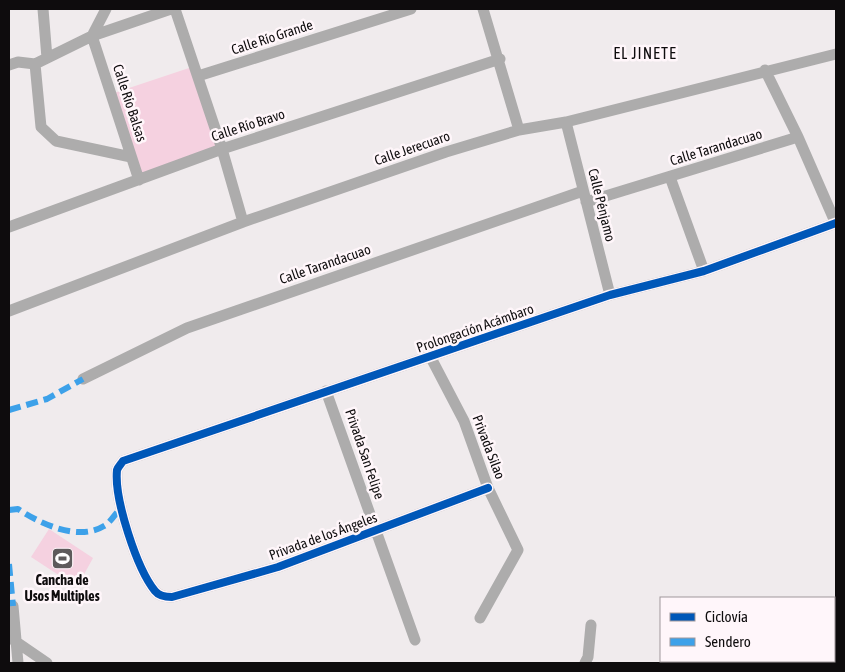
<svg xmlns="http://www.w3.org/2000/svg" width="845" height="672" viewBox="0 0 845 672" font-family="'Asap Condensed',sans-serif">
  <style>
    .green { fill: #f5d1e0 }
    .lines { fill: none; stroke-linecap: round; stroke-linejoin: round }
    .minor { stroke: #adacac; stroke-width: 11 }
    .quiet { stroke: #3da1e9; stroke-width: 6; stroke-dasharray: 12 6; stroke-linecap: butt }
    .cycleway-casing { stroke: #fff6fa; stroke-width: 11 }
    .cycleway { stroke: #0057b8; stroke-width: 8 }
    .labels { text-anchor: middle; stroke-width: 5; stroke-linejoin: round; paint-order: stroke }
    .street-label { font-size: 14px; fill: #0e0c0d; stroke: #fff6fa }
    .poi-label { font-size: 14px; font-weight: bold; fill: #0e0c0d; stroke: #fff6fa }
    .quarter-label { font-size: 16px; letter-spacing: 1px; fill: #0e0c0d; stroke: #fff6fa }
  </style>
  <rect width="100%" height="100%" fill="#f0ebed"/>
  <path class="green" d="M 195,66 L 222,149 L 139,180 L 111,94 Z
    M 49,529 L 93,558 L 77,587 L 31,557 Z"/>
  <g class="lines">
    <path class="minor" d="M 43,9 L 47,58
      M 175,9 L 222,149 L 243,222
      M 483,9 L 519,130
      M 92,36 L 139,180
      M 92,36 L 106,9
      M 35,64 L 41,127 L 56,141 L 131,157
      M 9,65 L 18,62 L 35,64 L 92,36 L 171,9
      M 765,70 L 798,137 L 836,224
      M 198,76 L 411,9
      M 566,122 L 610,295
      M 670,177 L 704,271
      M 586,202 L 798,137
      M 9,227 L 222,149 L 500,59
      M 9,311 L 243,222 L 446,152 L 519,130 L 566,122 L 836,54
      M 430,356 L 464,421 L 488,488 L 518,550 L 480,618
      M 83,379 L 187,328 L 583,191
      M 326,391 L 415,640
      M 488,488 L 278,567 L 172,597 C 165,597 159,596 155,591 C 137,569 114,499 117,470 C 118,467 121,464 123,461 L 610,295 L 704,271 L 836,223
      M 13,606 L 18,663
      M 12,639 L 47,663
      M 585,663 L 588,657 L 591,625"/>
    <path class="quiet" d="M 9,410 L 47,399 L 83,379
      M 9,510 L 18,509 C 39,523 78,542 104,526 C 110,523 115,514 120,509
      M 9,564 L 13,606"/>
    <defs>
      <path id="cycleway" d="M 488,488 L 278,567 L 172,597 C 165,597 159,596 155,591 C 137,569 114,499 117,470 C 118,467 121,464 123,461 L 610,295 L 704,271 L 836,223"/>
    </defs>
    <use href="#cycleway" class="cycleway-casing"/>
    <use href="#cycleway" class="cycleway"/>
  </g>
  <defs>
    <symbol id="stadium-square" viewBox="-11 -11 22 22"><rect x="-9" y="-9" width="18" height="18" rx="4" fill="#5d5a5b" stroke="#fff6fa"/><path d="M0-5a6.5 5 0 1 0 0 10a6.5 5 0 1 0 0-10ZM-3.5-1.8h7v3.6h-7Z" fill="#fff"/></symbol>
  </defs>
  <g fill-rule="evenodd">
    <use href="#stadium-square" x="50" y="546" width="25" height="25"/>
  </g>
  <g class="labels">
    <g class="street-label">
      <text transform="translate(272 37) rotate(-18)" y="5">Calle Río Grande</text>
      <text transform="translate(130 103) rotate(72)" y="5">Calle Río Balsas</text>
      <text transform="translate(248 125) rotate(-18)" y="5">Calle Río Bravo</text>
      <text transform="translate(716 147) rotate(-17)" y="5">Calle Tarandacuao</text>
      <text transform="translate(412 148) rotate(-19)" y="5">Calle Jerecuaro</text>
      <text transform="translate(602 205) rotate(76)" y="5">Calle Pénjamo</text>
      <text transform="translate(325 264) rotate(-19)" y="5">Calle Tarandacuao</text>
      <text transform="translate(475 328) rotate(-19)" y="5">Prolongación Acámbaro</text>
      <text transform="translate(489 447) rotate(69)" y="5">Privada Silao</text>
      <text transform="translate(365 454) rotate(71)" y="5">Privada San Felipe</text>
      <text transform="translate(323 536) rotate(-20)" y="5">Privada de los Ángeles</text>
    </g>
    <g class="poi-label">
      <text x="62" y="585">Cancha de<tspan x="62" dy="16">Usos Multiples</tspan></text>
    </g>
    <g class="quarter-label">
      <text x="645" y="59">EL JINETE</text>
    </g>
  </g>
  <rect width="845" height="672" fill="none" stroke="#0e0c0d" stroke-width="20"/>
  <rect x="660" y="597" width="175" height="65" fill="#fff6fa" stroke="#9f989b"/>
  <rect x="670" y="613" width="25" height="8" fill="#0057b8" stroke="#9f989b"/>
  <text x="705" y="622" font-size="15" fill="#0e0c0d">Ciclovía</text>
  <rect x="670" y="638" width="25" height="8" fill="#3da1e9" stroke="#9f989b"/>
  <text x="705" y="647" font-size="15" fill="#0e0c0d">Sendero</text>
</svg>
